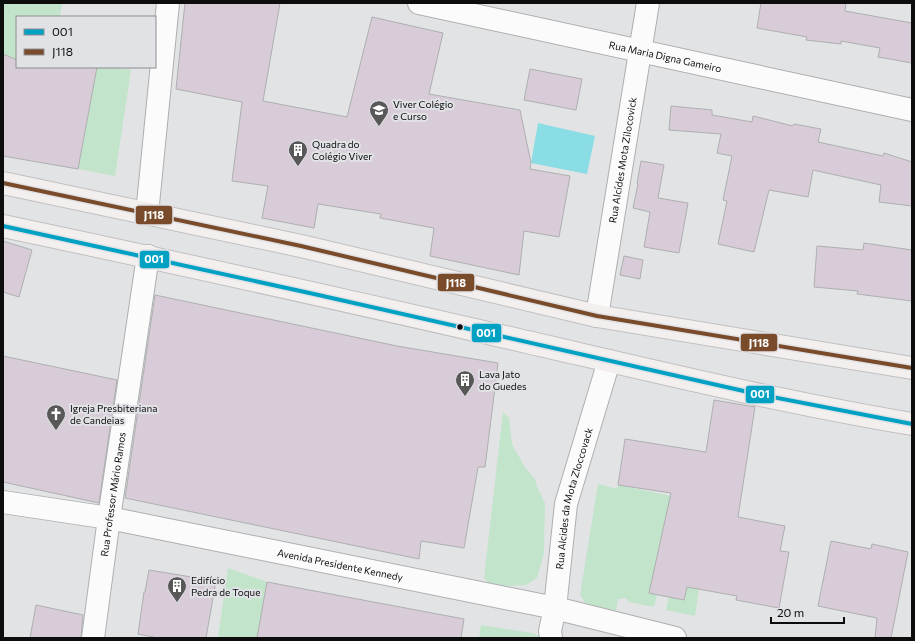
<svg xmlns="http://www.w3.org/2000/svg" width="915" height="641" viewBox="0 0 915 641" font-family="Commissioner,sans-serif">
  <style>
    .green { fill: #c1e4cb }
    .water { fill: #8adde4 }
    .building { fill: #d7ccd8; stroke: #aeafb0 }
    .lines { fill: none; stroke-linecap: round; stroke-linejoin: round }
    .street-casing { stroke: #aeafb1; stroke-width: 24 }
    .primary-casing { stroke: #c0c0c1; stroke-width: 24 }
    .street { stroke: #fbfbfb; stroke-width: 22 }
    .primary { stroke: #f3efee; stroke-width: 22 }
    .bus-1-casing { stroke: #e1e2e6; stroke-width: 7 }
    .bus-2-casing { stroke: #e1e2e6; stroke-width: 7 }
    .bus-1 { stroke: #01a1c4; stroke-width: 4 }
    .bus-2 { stroke: #7a4b2a; stroke-width: 4 }
    .bus-dot { fill: #0d0d0e; stroke: #e1e2e6; stroke-width: 1.5 }
    .labels { text-anchor: middle; stroke-width: 4; stroke-linejoin: round; paint-order: stroke }
    .street-label { font-size: 10px; fill: #0d0d0e; stroke: #e1e2e6 }
    .poi-label { font-size: 10px; fill: #0d0d0e; stroke: #e1e2e6; text-anchor: start }
    .line-badge { stroke: #e1e2e6; stroke-width: 1.5 }
    .badge-label { font-size: 11px; text-anchor: middle; font-weight: bold; fill: #fff }
  </style>
  <rect width="100%" height="100%" fill="#e2e3e5"/>
  <path class="green" d="M 3,3 L 62,3 L 60,17 L 17,17 L 17,60 L 3,54 Z
    M 97,67 L 113,67 L 131,70 L 115,176 L 78,169 Z
    M 503,412 L 509,418 L 512,444 L 524,466 L 535,479 L 537,487 L 545,503 L 544,553 L 537,578 L 526,585 L 506,586 L 490,585 L 484,578 Z
    M 598,484 L 617,489 L 618,485 L 710,504 L 709,519 L 695,616 L 666,610 L 669,597 L 684,600 L 657,595 L 654,607 L 629,602 L 626,598 L 618,599 L 616,611 L 586,604 L 580,595 Z
    M 228,568 L 267,582 L 257,638 L 218,638 Z
    M 481,625 L 532,633 L 543,638 L 479,638 Z"/>
  <path class="water" d="M 538,123 L 595,136 L 587,174 L 531,163 Z"/>
  <path class="building" d="M 185,3 L 280,3 L 263,101 L 347,117 L 372,17 L 443,33 L 429,94 L 520,110 L 531,163 L 530,169 L 570,176 L 559,237 L 524,231 L 519,275 L 430,256 L 434,228 L 380,218 L 381,214 L 318,204 L 314,228 L 262,218 L 268,186 L 232,181 L 242,102 L 176,89 Z
    M 761,3 L 846,3 L 845,11 L 912,23 L 912,63 L 878,57 L 880,48 L 841,41 L 841,44 L 806,40 L 807,37 L 757,28 Z
    M 3,54 L 17,60 L 17,67 L 38,67 L 42,68 L 42,67 L 97,67 L 78,169 L 3,156 Z
    M 530,69 L 582,79 L 576,110 L 524,100 Z
    M 671,106 L 712,110 L 712,115 L 752,122 L 753,116 L 793,126 L 794,124 L 821,129 L 818,142 L 883,156 L 884,153 L 912,162 L 912,206 L 879,202 L 881,185 L 813,170 L 808,197 L 769,190 L 754,252 L 718,244 L 727,201 L 723,200 L 732,156 L 717,153 L 721,134 L 669,130 Z
    M 641,161 L 664,165 L 658,198 L 688,203 L 679,253 L 644,247 L 650,212 L 633,208 L 638,184 L 637,183 Z
    M 3,241 L 32,250 L 19,297 L 3,292 Z
    M 864,243 L 912,250 L 912,301 L 857,294 L 858,291 L 814,287 L 817,246 L 863,250 Z
    M 624,256 L 643,260 L 640,279 L 620,275 Z
    M 155,295 L 397,346 L 498,363 L 485,467 L 478,467 L 464,548 L 421,541 L 419,559 L 125,498 Z
    M 3,356 L 117,380 L 99,503 L 3,482 Z
    M 714,400 L 755,407 L 738,517 L 785,526 L 780,551 L 789,552 L 779,608 L 736,600 L 737,596 L 687,587 L 684,600 L 649,593 L 671,493 L 618,485 L 625,439 L 706,452 Z
    M 831,541 L 871,549 L 872,544 L 908,552 L 891,638 L 875,638 L 877,618 L 818,606 Z
    M 149,570 L 216,581 L 206,638 L 158,638 L 138,634 L 144,592 L 145,592 Z
    M 267,582 L 464,619 L 461,638 L 257,638 Z
    M 36,605 L 83,615 L 81,638 L 30,638 Z"/>
  <g class="lines">
    <defs>
      <g id="street">
        <path id="s1" d="M 419,3 L 912,110"/>
        <path d="M 147,214 L 168,3"/>
        <path id="s2" d="M 597,316 L 648,3"/>
        <path id="s3" d="M 3,502 L 109,518 L 555,608 L 675,638"/>
        <path id="s4" d="M 93,638 L 109,518 L 148,256"/>
        <path id="s5" d="M 551,638 L 550,631 L 555,608 L 566,504 L 609,361"/>
      </g>
      <path id="primary" d="M 3,183 L 301,246 L 597,316 L 912,368
        M 3,226 C 169,261 335,298 501,336 C 637,367 774,401 912,424"/>
    </defs>
    <use href="#street" class="street-casing"/>
    <use href="#primary" class="primary-casing"/>
    <use href="#street" class="street"/>
    <use href="#primary" class="primary"/>
    <defs>
      <path id="bus-1" d="M 3,226 L 314,294 L 757,394 L 912,424"/>
      <path id="bus-2" d="M 3,183 L 301,246 L 597,316 L 912,368"/>
    </defs>
    <use href="#bus-1" class="bus-1-casing"/>
    <use href="#bus-2" class="bus-2-casing"/>
    <use href="#bus-1" class="bus-1"/>
    <use href="#bus-2" class="bus-2"/>
  </g>
  <defs>
    <symbol id="school-pin" viewBox="-11 -11 22 30"><path d="M0 17L-7.5 6A9.5 9.5 0 1 1 7.5 6Z" fill="#585859" stroke="#e1e2e6"/><path d="M0-5L7-2L0 1L-7-2ZM-4 1L0 2.5L4 1V4Q0 6-4 4Z" fill="#fff"/></symbol>
    <symbol id="building-pin" viewBox="-11 -11 22 30"><path d="M0 17L-7.5 6A9.5 9.5 0 1 1 7.5 6Z" fill="#585859" stroke="#e1e2e6"/><path d="M-4-6H4V6H1V3H-1V6H-4ZM-2.5-4.3h1.7v1.8h-1.7ZM.8-4.3h1.7v1.8H.8ZM-2.5-1h1.7V.8h-1.7ZM.8-1h1.7V.8H.8Z" fill="#fff"/></symbol>
    <symbol id="church-pin" viewBox="-11 -11 22 30"><path d="M0 17L-7.5 6A9.5 9.5 0 1 1 7.5 6Z" fill="#585859" stroke="#e1e2e6"/><path d="M-1.2-6h2.4v3.5h3.3v2.4h-3.3V6h-2.4V-.1h-3.3v-2.4h3.3Z" fill="#fff"/></symbol>
  </defs>
  <g fill-rule="evenodd">
    <use href="#school-pin" x="368" y="99" width="22" height="30"/>
    <use href="#building-pin" x="287" y="139" width="22" height="30"/>
    <use href="#building-pin" x="454" y="369" width="22" height="30"/>
    <use href="#church-pin" x="45" y="403" width="22" height="30"/>
    <use href="#building-pin" x="166" y="575" width="22" height="30"/>
  </g>
  <circle class="bus-dot" cx="460" cy="327" r="3.5"/>
  <g class="labels">
    <g class="street-label">
      <text dy="4" stroke="none"><textPath href="#s1" startOffset="252">Rua Maria Digna Gameiro</textPath></text>
      <text dy="4" stroke="none"><textPath href="#s2" startOffset="158">Rua Alcídes Mota Zilocovick</textPath></text>
      <text dy="4" stroke="none"><textPath href="#s4" startOffset="145">Rua Professor Mário Ramos</textPath></text>
      <text dy="4" stroke="none"><textPath href="#s5" startOffset="142">Rua Alcides da Mota Zloccovack</textPath></text>
      <text dy="4" stroke="none"><textPath href="#s3" startOffset="343">Avenida Presidente Kennedy</textPath></text>
    </g>
    <g class="poi-label">
      <text x="393" y="108">Viver Colégio<tspan x="393" dy="12">e Curso</tspan></text>
      <text x="312" y="148">Quadra do<tspan x="312" dy="12">Colégio Viver</tspan></text>
      <text x="479" y="378">Lava Jato<tspan x="479" dy="12">do Guedes</tspan></text>
      <text x="70" y="412">Igreja Presbiteriana<tspan x="70" dy="12">de Candeias</tspan></text>
      <text x="191" y="584">Edifício<tspan x="191" dy="12">Pedra de Toque</tspan></text>
    </g>
  </g>
  <g class="line-badge">
    <rect x="135" y="205" width="38" height="20" rx="4" fill="#7a4b2a"/>
    <rect x="139" y="250" width="31" height="19" rx="4" fill="#01a1c4"/>
    <rect x="437" y="273" width="38" height="19" rx="4" fill="#7a4b2a"/>
    <rect x="471" y="323" width="31" height="20" rx="4" fill="#01a1c4"/>
    <rect x="740" y="333" width="38" height="19" rx="4" fill="#7a4b2a"/>
    <rect x="745" y="385" width="30" height="19" rx="4" fill="#01a1c4"/>
  </g>
  <g class="badge-label">
    <text x="154" y="219">J118</text>
    <text x="154" y="263">001</text>
    <text x="456" y="287">J118</text>
    <text x="486" y="337">001</text>
    <text x="759" y="347">J118</text>
    <text x="760" y="398">001</text>
  </g>
  <rect width="915" height="641" fill="none" stroke="#0d0d0e" stroke-width="8"/>
  <rect x="16" y="16" width="140" height="52" fill="#e1e2e6" stroke="#8c8d90"/>
  <rect x="24" y="29" width="20" height="6" fill="#01a1c4" stroke="#8c8d90"/>
  <text x="52" y="36" font-size="12" fill="#0d0d0e">001</text>
  <rect x="24" y="49" width="20" height="6" fill="#7a4b2a" stroke="#8c8d90"/>
  <text x="52" y="56" font-size="12" fill="#0d0d0e">J118</text>
  <path d="M771 617v6h73v-6" fill="none" stroke="#0d0d0e" stroke-width="2"/>
  <text x="777" y="617" font-size="12" fill="#0d0d0e" stroke="#e1e2e6" stroke-width="3" paint-order="stroke">20 m</text>
</svg>
